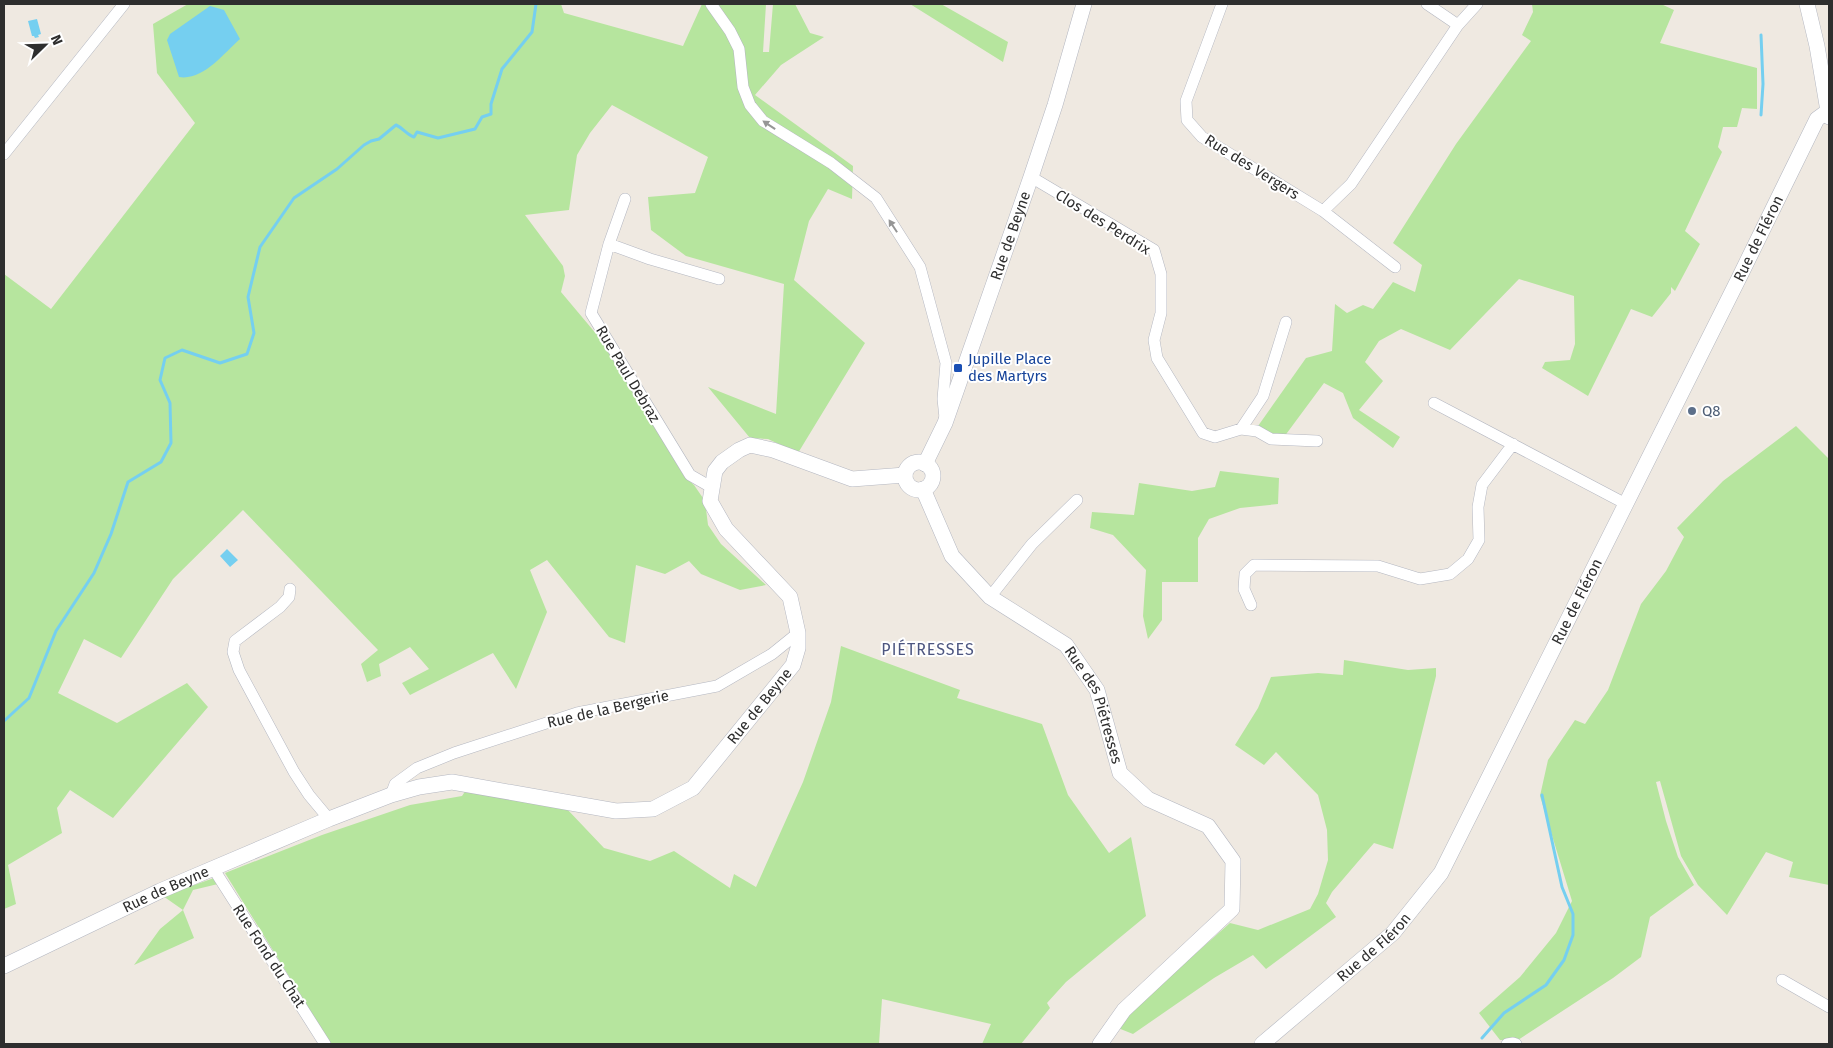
<svg xmlns="http://www.w3.org/2000/svg" width="1833" height="1048" viewBox="0 0 1833 1048" font-family="'Fira Sans',sans-serif">
  <style>
    .green { fill: #b6e59e }
    .water { fill: #75cff0 }
    .lines { fill: none; stroke-linecap: round; stroke-linejoin: round }
    .stream { stroke: #75cff0; stroke-width: 3 }
    .street-casing { stroke: #b4b7c1; stroke-width: 12 }
    .secondary-casing { stroke: #b4b7c1; stroke-width: 16 }
    .street { stroke: #fff; stroke-width: 11 }
    .secondary { stroke: #fff; stroke-width: 15 }
    .oneway { fill: #969696 }
    .transit-dot { fill: #1a4fb4; stroke: #fff; stroke-width: 2 }
    .service-dot { fill: #5c6f8a; stroke: #fff; stroke-width: 2 }
    .labels { text-anchor: middle; stroke-width: 4; stroke-linejoin: round; paint-order: stroke }
    .street-label { font-size: 15px; fill: #2e2e2e; stroke: #fff }
    .transit-label { font-size: 15px; fill: #164399; stroke: #fff; text-anchor: start }
    .service-label { font-size: 15px; fill: #4e5e75; stroke: #fff; text-anchor: start }
    .neighbourhood-label { font-size: 16px; letter-spacing: 1px; fill: #4d5680; stroke: #fff }
  </style>
  <rect width="100%" height="100%" fill="#efe9e1"/>
  <path class="green" d="M 188,4 L 561,4 L 564,13 L 683,46 L 702,4 L 766,4 L 763,52 L 769,52 L 773,4 L 795,4 L 810,33 L 824,37 L 781,65 L 755,95 L 853,166 L 852,199 L 828,189 L 809,221 L 794,280 L 865,343 L 798,453 L 768,439 L 750,438 L 708,387 L 776,414 L 784,284 L 686,256 L 651,230 L 648,197 L 695,193 L 708,157 L 612,105 L 590,133 L 577,155 L 569,210 L 525,215 L 563,266 L 565,276 L 561,292 L 603,342 L 684,476 L 694,485 L 705,501 L 708,525 L 721,544 L 766,585 L 740,590 L 701,574 L 689,561 L 665,574 L 636,565 L 625,643 L 609,637 L 547,560 L 530,570 L 547,612 L 516,689 L 493,653 L 410,695 L 402,683 L 429,669 L 410,647 L 379,664 L 381,676 L 367,682 L 361,664 L 378,650 L 243,510 L 173,579 L 121,658 L 84,639 L 58,693 L 117,723 L 187,683 L 208,707 L 113,818 L 70,790 L 57,808 L 62,833 L 8,865 L 16,904 L 4,909 L 4,274 L 51,309 L 195,123 L 157,73 L 153,24 Z
    M 910,4 L 941,4 L 1008,42 L 1003,62 Z
    M 1532,4 L 1661,4 L 1674,10 L 1660,43 L 1757,68 L 1757,109 L 1742,108 L 1737,127 L 1723,127 L 1718,147 L 1722,152 L 1685,231 L 1700,244 L 1675,291 L 1671,287 L 1671,293 L 1652,317 L 1631,309 L 1588,396 L 1542,368 L 1545,362 L 1570,360 L 1575,344 L 1574,296 L 1519,279 L 1450,350 L 1401,329 L 1379,341 L 1365,362 L 1383,381 L 1359,410 L 1400,437 L 1393,448 L 1353,418 L 1343,393 L 1324,383 L 1284,437 L 1274,440 L 1258,426 L 1306,358 L 1332,351 L 1335,304 L 1347,313 L 1363,305 L 1373,309 L 1393,282 L 1415,292 L 1422,265 L 1393,243 L 1456,144 L 1531,41 L 1522,35 L 1533,12 Z
    M 1796,426 L 1829,459 L 1829,885 L 1789,877 L 1793,862 L 1766,852 L 1727,915 L 1698,885 L 1681,856 L 1660,781 L 1656,782 L 1666,821 L 1678,857 L 1694,885 L 1650,917 L 1641,957 L 1613,978 L 1518,1040 L 1500,1040 L 1479,1013 L 1520,977 L 1556,933 L 1572,901 L 1540,796 L 1548,760 L 1575,720 L 1585,724 L 1608,690 L 1641,604 L 1666,571 L 1684,537 L 1677,528 L 1723,481 Z
    M 1220,471 L 1279,478 L 1278,504 L 1240,508 L 1209,519 L 1198,538 L 1198,582 L 1162,582 L 1162,620 L 1148,639 L 1143,616 L 1146,570 L 1113,535 L 1090,528 L 1092,512 L 1134,515 L 1139,483 L 1192,491 L 1215,487 Z
    M 841,646 L 960,690 L 957,698 L 1042,724 L 1068,795 L 1109,853 L 1131,837 L 1146,916 L 1066,982 L 1047,1003 L 1050,1008 L 1021,1044 L 982,1044 L 991,1024 L 882,999 L 879,1044 L 331,1044 L 225,873 L 322,835 L 410,805 L 462,796 L 468,787 L 566,808 L 604,848 L 650,861 L 674,851 L 730,888 L 734,874 L 756,887 L 803,782 L 831,702 Z
    M 1344,660 L 1408,670 L 1436,668 L 1436,676 L 1393,849 L 1374,843 L 1332,892 L 1326,903 L 1336,917 L 1266,969 L 1253,955 L 1214,978 L 1133,1034 L 1118,1028 L 1144,999 L 1230,923 L 1258,930 L 1310,909 L 1318,894 L 1328,860 L 1327,830 L 1318,795 L 1276,752 L 1264,765 L 1235,745 L 1258,708 L 1271,677 L 1318,673 L 1343,675 Z
    M 214,878 L 218,884 L 193,890 L 183,910 L 194,938 L 134,965 L 160,929 L 183,910 L 163,896 Z"/>
  <path class="water" d="M 210,6 L 224,10 L 240,39 C 223,54 203,81 179,77 L 167,40 L 170,34 Z
    M 37,19 L 41,34 L 38,35 L 39,37 L 35,38 L 34,36 L 32,36 L 28,21 Z
    M 227,549 L 238,560 L 230,567 L 220,556 Z"/>
  <g class="lines">
    <path class="stream" d="M 1761,115 L 1763,84 L 1761,35
      M 4,721 L 29,698 L 56,631 L 94,573 L 111,534 L 128,482 L 161,462 L 171,443 L 170,403 L 160,380 L 165,358 L 182,350 L 220,363 L 247,354 L 254,333 L 248,297 L 260,247 L 294,198 L 337,169 L 364,145 L 371,141 L 379,139 L 396,125 C 403,128 406,134 414,137 L 417,132 L 438,138 L 475,129 L 482,117 L 491,114 L 491,104 L 502,69 L 532,32 L 536,4
      M 1482,1038 L 1504,1013 L 1546,985 L 1564,960 L 1573,935 L 1573,914 L 1562,887 L 1542,795"/>
    <defs>
      <path id="street" d="M 711,4 L 730,31 L 739,49 L 743,87 L 750,105 L 763,121 L 831,163 L 876,198 L 920,267 L 946,363 L 943,399 L 945,418
        M 1222,4 L 1186,101 L 1187,120 L 1202,137 L 1323,211 L 1395,267
        M 1458,25 L 1477,4
        M 4,154 L 124,4
        M 1031,177 L 1154,250 L 1161,274 L 1161,313 L 1154,340 L 1157,358 L 1203,433 L 1215,437 L 1241,429 L 1257,431 L 1271,439 L 1317,441
        M 625,199 L 609,244 L 591,313 L 690,475 L 711,487
        M 1323,211 L 1351,184 L 1458,25 L 1427,4
        M 609,244 L 650,259 L 719,279
        M 1434,403 L 1626,504
        M 1241,429 L 1263,396 L 1286,322
        M 290,589 L 289,597 L 280,607 L 235,641 L 233,652 L 239,670 L 294,772 L 309,795 L 329,819
        M 990,597 L 1032,544 L 1077,500
        M 1251,605 L 1244,589 L 1245,574 L 1254,565 L 1378,566 L 1420,579 L 1450,574 L 1468,559 L 1479,540 L 1478,507 L 1482,485 L 1513,444
        M 391,795 L 395,784 L 417,768 L 454,753 L 577,713 L 717,686 L 772,654 L 798,633
        M 213,868 L 325,1044
        M 1782,980 L 1829,1007
        M 1507,1044 L 1513,1043 L 1516,1044"/>
      <g id="secondary">
        <path d="M 1807,4 L 1817,46 L 1829,117"/>
        <circle cx="919" cy="476" r="14"/>
        <path id="s1" d="M 925,464 L 945,423 L 1031,177 L 1055,105 L 1084,4"/>
        <path id="s2" d="M 923,489 L 952,556 L 990,597 L 1066,645 L 1097,690 L 1120,773 L 1148,799 L 1208,826 L 1233,861 L 1232,909 L 1124,1010 L 1100,1044"/>
        <path id="s3" d="M 4,966 L 160,891 L 329,819 L 391,795 L 419,787 L 452,782 L 616,811 L 653,809 L 693,788 L 793,665 L 798,648 L 798,633 L 790,597 L 726,529 L 710,501 L 715,471 L 722,462 L 739,450 L 750,445 L 773,450 L 852,479 L 905,475"/>
        <path id="s4" d="M 1262,1044 L 1393,933 L 1441,873 L 1739,278 L 1817,119 L 1828,111"/>
      </g>
    </defs>
    <use href="#street" class="street-casing"/>
    <use href="#secondary" class="secondary-casing"/>
    <use href="#street" class="street"/>
    <use href="#secondary" class="secondary"/>
  </g>
  <defs><path id="oneway-solid" d="M-6-.8H1V-3.2L6.5 0L1 3.2V.8H-6Z" transform="scale(1.25)"/></defs>
  <g class="oneway">
    <use href="#oneway-solid" transform="translate(769 125) rotate(-146)"/>
    <use href="#oneway-solid" transform="translate(893 226) rotate(-123)"/>
  </g>
  <rect class="transit-dot" x="953" y="363" width="10" height="10" rx="2.5"/>
  <circle class="service-dot" cx="1692" cy="411" r="5"/>
  <g class="labels">
    <g class="street-label">
      <text transform="translate(1252 167) rotate(32)" y="5">Rue des Vergers</text>
      <text transform="translate(1103 222) rotate(32)" y="5">Clos des Perdrix</text>
      <text dy="5" stroke="none"><textPath href="#s1" startOffset="244">Rue de Beyne</textPath></text>
      <text dy="5" stroke="none"><textPath href="#s4" startOffset="958">Rue de Fléron</textPath></text>
      <text transform="translate(628 374) rotate(59)" y="5">Rue Paul Debraz</text>
      <text dy="5" stroke="none"><textPath href="#s4" startOffset="552">Rue de Fléron</textPath></text>
      <text dy="5" stroke="none"><textPath href="#s3" startOffset="840">Rue de Beyne</textPath></text>
      <text dy="5" stroke="none"><textPath href="#s2" startOffset="286">Rue des Piétresses</textPath></text>
      <text transform="translate(608 709) rotate(-13)" y="5">Rue de la Bergerie</text>
      <text dy="5" stroke="none"><textPath href="#s3" startOffset="179">Rue de Beyne</textPath></text>
      <text dy="5" stroke="none"><textPath href="#s4" startOffset="148">Rue de Fléron</textPath></text>
      <text transform="translate(269 956) rotate(57)" y="5">Rue Fond du Chat</text>
    </g>
    <g class="transit-label">
      <text x="968" y="364">Jupille Place<tspan x="968" dy="17">des Martyrs</tspan></text>
    </g>
    <g class="service-label">
      <text x="1702" y="416">Q8</text>
    </g>
    <g class="neighbourhood-label">
      <text x="928" y="655">PIÉTRESSES</text>
    </g>
  </g>
  <rect width="1833" height="1048" fill="none" stroke="#2e2e2e" stroke-width="10"/>
  <g transform="translate(45 45) rotate(67)" stroke="#ffffff" stroke-width="4" paint-order="stroke">
  <path d="M0-4L9 19L0 12L-9 19Z" fill="#2e2e2e"/>
  <text y="-8" font-size="14" font-weight="bold" text-anchor="middle" fill="#2e2e2e">N</text>
  </g>
</svg>
